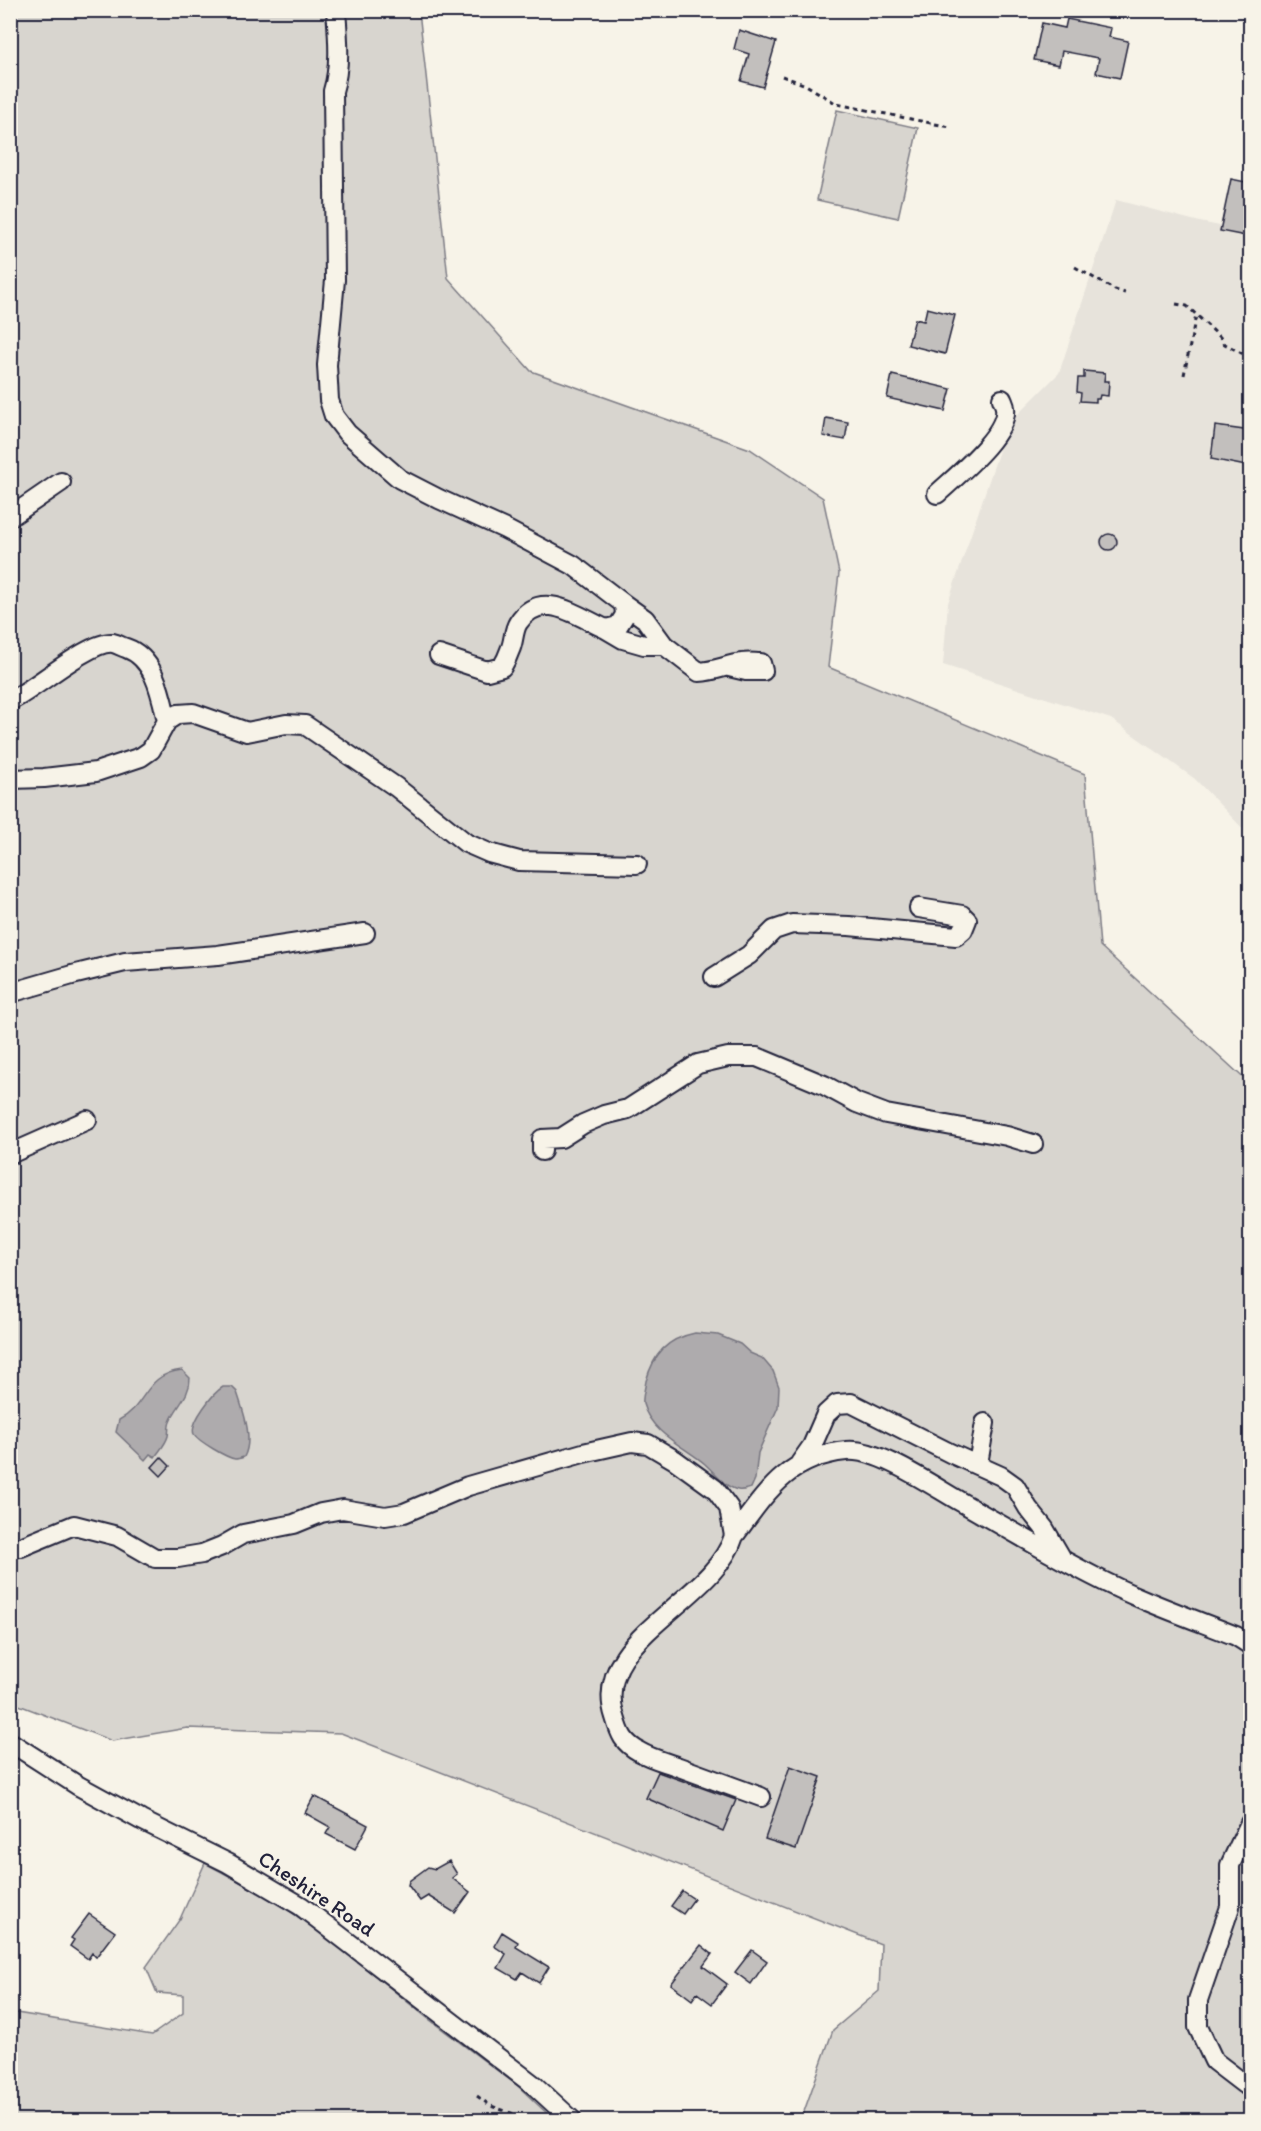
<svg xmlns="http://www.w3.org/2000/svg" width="1261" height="2131" viewBox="0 0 1261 2131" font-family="Itim,sans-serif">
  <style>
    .built { fill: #e7e3db }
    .green { fill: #d8d5cf; stroke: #7d7c85; stroke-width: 1.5 }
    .water { fill: #aeabad; stroke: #76747f; stroke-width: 1.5 }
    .building { fill: #c2bfbd; stroke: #22223b; stroke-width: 1.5 }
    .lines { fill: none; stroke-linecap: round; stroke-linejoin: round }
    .minor-casing { stroke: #22223b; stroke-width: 22 }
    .path { stroke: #22223b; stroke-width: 3; stroke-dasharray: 4.5 4.5; stroke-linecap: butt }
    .minor { stroke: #f7f3e8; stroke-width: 18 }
    .labels { text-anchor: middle; stroke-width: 4.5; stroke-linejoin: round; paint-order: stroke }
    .street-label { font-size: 22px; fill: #22223b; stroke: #f7f3e8 }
  </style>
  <rect width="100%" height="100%" fill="#f7f3e8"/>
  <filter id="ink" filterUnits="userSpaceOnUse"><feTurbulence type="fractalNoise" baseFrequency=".0167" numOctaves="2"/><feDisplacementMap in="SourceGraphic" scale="12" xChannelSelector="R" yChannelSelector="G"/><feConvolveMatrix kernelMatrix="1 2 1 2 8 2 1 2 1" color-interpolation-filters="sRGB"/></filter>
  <g filter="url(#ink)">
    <path class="built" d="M 1116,200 L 1200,222 L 1250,232 L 1250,836 L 1195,779 L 1111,719 L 943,665 L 948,603 L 1008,424 L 1059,373 Z"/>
    <path class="green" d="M 10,11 L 419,11 L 448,278 L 531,371 L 750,449 L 823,498 L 839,573 L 828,667 L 1085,774 L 1100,946 L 1250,1084 L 1250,2120 L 801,2120 L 833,2030 L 879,1991 L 881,1944 L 341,1733 L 187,1728 L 112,1741 L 11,1702 Z
      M 837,110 L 918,128 L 898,218 L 817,200 Z
      M 205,1863 L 274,1900 L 336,1944 L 426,2017 L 518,2086 L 554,2120 L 11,2120 L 10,2012 L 152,2035 L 183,2013 L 183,1995 L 157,1993 L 146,1967 L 180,1919 Z"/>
    <path class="water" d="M 695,1333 L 718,1335 L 740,1344 L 750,1353 L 762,1358 L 773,1371 L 779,1387 L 778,1407 L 758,1453 L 755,1479 L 751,1488 C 747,1489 742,1491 738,1490 C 724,1487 715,1473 705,1464 C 685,1447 651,1433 643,1404 C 642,1398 645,1388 646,1381 C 654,1354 666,1339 695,1333 Z
      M 182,1370 L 190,1378 C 190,1397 176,1406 170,1422 C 168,1426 169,1432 168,1436 C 166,1444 159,1451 155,1457 L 150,1454 L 145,1460 L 116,1432 L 119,1420 C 147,1406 144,1374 182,1370 Z
      M 223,1387 L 232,1387 L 237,1392 C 243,1411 254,1438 244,1457 C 241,1458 238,1459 235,1459 C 227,1458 198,1441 194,1434 C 189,1423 214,1392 223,1387 Z"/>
    <path class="building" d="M 1067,19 L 1111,28 L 1109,37 L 1128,41 L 1120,78 L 1096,73 L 1099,58 L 1062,51 L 1059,65 L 1034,60 L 1042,23 L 1065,28 Z
      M 739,30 L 776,42 L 763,87 L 741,81 L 749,54 L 734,49 Z
      M 1231,179 L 1251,183 L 1251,237 L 1220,231 Z
      M 927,308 L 955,315 L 945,354 L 908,345 L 915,319 L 924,321 Z
      M 1084,371 L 1105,373 L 1104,381 L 1109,381 L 1108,396 L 1100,395 L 1099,399 L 1096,399 L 1096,402 L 1080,401 L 1081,393 L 1077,392 L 1078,378 L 1084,378 Z
      M 892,375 L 951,389 L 945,411 L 887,398 Z
      M 826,418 L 848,422 L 845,440 L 823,436 Z
      M 1215,426 L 1251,431 L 1251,467 L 1211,459 Z
      M1101 542a8 8 0 1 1 16 0a8 8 0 1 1-16 0Z
      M 161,1457 L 170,1466 L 161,1476 L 152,1467 Z
      M 790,1766 L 821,1777 L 796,1849 L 765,1839 Z
      M 658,1772 L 736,1800 L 723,1831 L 646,1798 Z
      M 314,1796 L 368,1825 L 355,1849 L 326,1834 L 330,1827 L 305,1813 Z
      M 449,1861 L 457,1874 L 452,1878 L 470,1892 L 455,1913 L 428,1896 L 420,1901 L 408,1885 L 409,1881 L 428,1867 L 435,1869 Z
      M 682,1891 L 694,1899 L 683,1914 L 671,1906 Z
      M 89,1914 L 115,1932 L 96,1957 L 92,1953 L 88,1959 L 70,1946 L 74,1940 L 71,1938 Z
      M 502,1932 L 518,1942 L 516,1947 L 549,1967 L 539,1983 L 522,1972 L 517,1979 L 498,1968 L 506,1954 L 494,1946 Z
      M 701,1945 L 712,1954 L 703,1966 L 727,1984 L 712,2004 L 697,1993 L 692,2000 L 671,1984 Z
      M 752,1950 L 767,1961 L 751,1984 L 735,1972 Z"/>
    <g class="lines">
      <defs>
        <path id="minor" d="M 336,10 C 338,37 341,65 333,91 L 335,280 L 327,365 L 329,400 L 334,416 L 347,433 L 400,479 L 439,499 L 505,529 L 573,565 L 624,604 L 625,615 L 618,626 L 606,629 C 578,617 541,587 518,623 C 513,631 514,642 510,650 C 508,656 505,662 502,667 L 487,671 L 439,655
          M 937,494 C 955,477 1009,434 1005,408 C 1005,405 1003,402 1002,399
          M 10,517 L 61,482
          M 624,604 L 645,619 L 664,645
          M 606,629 L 623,639 L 644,645 L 664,645 L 699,672 C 716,671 727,665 742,663 C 748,662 755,663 761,663 L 763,671 L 746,671 L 729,667
          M 10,701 C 34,690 90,640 113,643 C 118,644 122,647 126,648 C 155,658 161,695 167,721
          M 10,779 L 44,778 L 96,772 L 141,757 L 151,750 L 167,721 L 178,714 L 193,713 L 247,732 L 286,724 L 305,725 L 396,787 L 466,843 L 489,853 L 519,861 L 637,864
          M 714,977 L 749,955 L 774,930 L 792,924 L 849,926 L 956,936 L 963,930 L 967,920 L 962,915 L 919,908
          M 10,993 L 72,975 L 125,962 L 218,955 L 365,933
          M 542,1151 L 542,1139 L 561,1138 L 583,1124 L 604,1115 L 628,1109 L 698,1064 L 728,1057 L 757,1057 L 824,1085 L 857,1103 L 886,1114 L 1007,1136 L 1033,1144
          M 10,1154 L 87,1120
          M 800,1463 L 812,1446 L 826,1414 L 837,1404 L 851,1403 L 950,1453 L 1001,1476 L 1015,1486 L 1028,1508 L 1044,1528 L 1061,1557
          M 978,1464 L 985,1423
          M 10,1547 L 21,1547 L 74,1525 L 117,1536 L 155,1558 L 178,1558 L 202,1554 L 222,1546 L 243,1534 L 294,1524 L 321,1513 L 343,1509 L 385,1516 L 404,1513 L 468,1486 L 583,1453 L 632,1442 L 648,1444 L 675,1460 L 715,1489 L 729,1508 L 734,1536
          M 10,1742 L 77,1785 L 141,1820 L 228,1863 L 301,1906 L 535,2086 L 572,2120
          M 761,1797 C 733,1787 706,1777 679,1767 C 666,1762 652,1759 640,1752 C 623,1743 620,1734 615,1717 C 589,1639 713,1603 734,1536 C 766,1493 787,1457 846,1451 C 877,1447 934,1487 961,1502 C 1005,1527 1048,1553 1093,1576 C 1139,1600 1188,1617 1236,1636 L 1250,1645
          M 1250,1823 L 1230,1865 L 1230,1907 L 1198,2000 L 1198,2027 L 1214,2061 L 1244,2084 L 1250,2086"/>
      </defs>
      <use href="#minor" class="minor-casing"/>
      <path class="path" d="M 782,76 L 806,85 L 837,104 L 950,127
        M 1075,267 L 1115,290 L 1125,293
        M 1176,304 L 1187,306 L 1220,337 L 1223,343 L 1249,357
        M 1184,375 L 1196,315
        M 477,2096 L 491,2106 L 531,2120"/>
      <use href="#minor" class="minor"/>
    </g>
  </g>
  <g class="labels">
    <g class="street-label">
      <text transform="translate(317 1893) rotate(34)" y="8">Cheshire Road</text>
    </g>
  </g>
  <rect width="1261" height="2131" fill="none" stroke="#f7f3e8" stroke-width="36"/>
  <rect x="18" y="18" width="1225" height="2095" fill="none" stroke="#22223b" stroke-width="2" filter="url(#ink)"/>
</svg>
